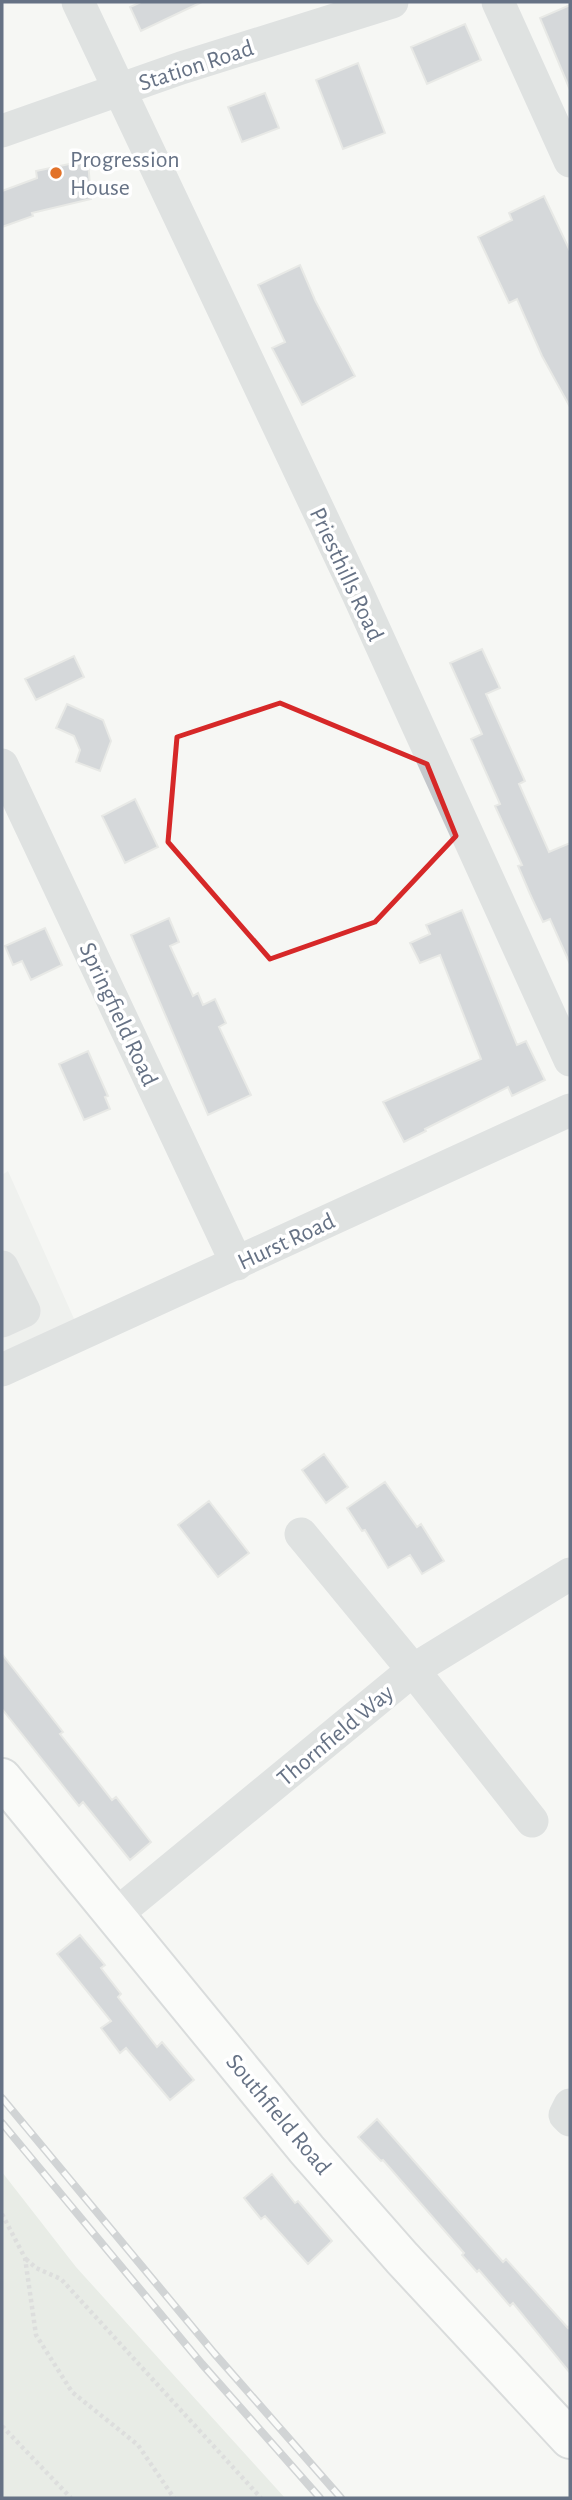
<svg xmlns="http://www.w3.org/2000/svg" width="572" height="2500" viewBox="0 0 572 2500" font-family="'Alegreya Sans',sans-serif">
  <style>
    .built { fill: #e7e8e7 }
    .green { fill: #d7ded5 }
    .building { fill: #adb2ba; stroke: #d8d8d6; stroke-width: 2 }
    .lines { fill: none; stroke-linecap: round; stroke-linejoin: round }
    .major-casing { stroke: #b7babf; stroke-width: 42 }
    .path { stroke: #bebfc2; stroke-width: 4.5; stroke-dasharray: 3.5 3.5; stroke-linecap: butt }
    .minor { stroke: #c4c7cb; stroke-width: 33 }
    .major { stroke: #fff; stroke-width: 38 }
    .rail-casing { stroke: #a5a9b0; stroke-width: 8 }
    .rail { stroke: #fff; stroke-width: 5; stroke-dasharray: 16; stroke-linecap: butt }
    .marked { fill: none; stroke: #d62828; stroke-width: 5; stroke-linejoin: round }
    .poi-dot { fill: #e27229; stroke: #fff; stroke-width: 2.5 }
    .labels { text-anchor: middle; stroke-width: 7; stroke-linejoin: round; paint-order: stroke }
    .street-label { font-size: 24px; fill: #667285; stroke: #fff }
    .poi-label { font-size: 24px; fill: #667285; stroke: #fff; text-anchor: start }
  </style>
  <rect width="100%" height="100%" fill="#f6f7f4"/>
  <path class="built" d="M 8,1171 L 75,1321 L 2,1356 L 2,1175 Z"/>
  <path class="green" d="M 2,2172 L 76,2267 L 285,2498 L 2,2498 Z"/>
  <path class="building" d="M 141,2 L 202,2 L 141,31 L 130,7 Z
    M 570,5 L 570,90 L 540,18 Z
    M 465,24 L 481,60 L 427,84 L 411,47 Z
    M 358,63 L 385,133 L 343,149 L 316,80 Z
    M 265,93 L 279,128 L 242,142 L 228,107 Z
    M 88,160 L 91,199 L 32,213 L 33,216 L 2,227 L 2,191 L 37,178 L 36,171 Z
    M 544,196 L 570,251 L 570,407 L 542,356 L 517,299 L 509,303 L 478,237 L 512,220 L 509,213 Z
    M 300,265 L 315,300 L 355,376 L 302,405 L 272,348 L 285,342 L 258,285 Z
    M 482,649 L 500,688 L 486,694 L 525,781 L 519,784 L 549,852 L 570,843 L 570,964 L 550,919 L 543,922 L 530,894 L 518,866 L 522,865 L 495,806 L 500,804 L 471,739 L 482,734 L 450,663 Z
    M 74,656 L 84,677 L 36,700 L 25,679 Z
    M 67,704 L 103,720 L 111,741 L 100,771 L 76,762 L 80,750 L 74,736 L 56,728 Z
    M 135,799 L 158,847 L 125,863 L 102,816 Z
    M 462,910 L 517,1045 L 526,1041 L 545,1080 L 512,1096 L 508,1087 L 425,1129 L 426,1131 L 404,1142 L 383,1102 L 481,1059 L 440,955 L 420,963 L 410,943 L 430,934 L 426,925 Z
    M 169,918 L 179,942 L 170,946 L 193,996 L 198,993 L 203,1005 L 215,999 L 226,1023 L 219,1027 L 251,1095 L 208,1115 L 131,935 Z
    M 45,928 L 62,965 L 31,980 L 22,961 L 13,965 L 5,946 Z
    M 88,1051 L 108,1096 L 105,1097 L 110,1109 L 84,1120 L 59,1064 Z
    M 324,1454 L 348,1487 L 326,1503 L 302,1470 Z
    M 385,1482 L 417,1527 L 421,1524 L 444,1561 L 422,1574 L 410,1555 L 388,1568 L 365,1530 L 362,1531 L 347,1508 Z
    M 209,1501 L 249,1553 L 218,1577 L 178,1525 Z
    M 2,1654 L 63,1732 L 60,1734 L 83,1763 L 112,1800 L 116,1797 L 151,1842 L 130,1860 L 83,1802 L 79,1806 L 2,1709 Z
    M 80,1935 L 105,1965 L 101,1968 L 121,1994 L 118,1997 L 157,2047 L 162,2042 L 194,2080 L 170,2100 L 126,2048 L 120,2053 L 101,2028 L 111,2021 L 57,1954 Z
    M 377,2119 L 503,2262 L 506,2259 L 568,2328 L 570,2325 L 570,2373 L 513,2303 L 510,2306 L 479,2270 L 477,2272 L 462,2255 L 464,2253 L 383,2160 L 381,2161 L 358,2137 Z
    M 272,2174 L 295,2203 L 298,2201 L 332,2241 L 308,2264 L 265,2216 L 261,2219 L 244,2198 Z"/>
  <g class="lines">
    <defs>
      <path id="major" d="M 2,1778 L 307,2150 L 402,2258 L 570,2439"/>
    </defs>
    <use href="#major" class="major-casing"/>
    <path class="path" d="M 2,2214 L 25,2258 L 36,2335 L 72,2392 L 138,2445 L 174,2498
      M 26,2259 L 36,2268 L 61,2279 L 261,2498
      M 2,2426 L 71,2498"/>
    <path class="minor" d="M 78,2 L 358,594 L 570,1060
      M 498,2 L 570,161
      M 2,131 L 181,68 L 392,2
      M 2,765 L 237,1264
      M 2,1267 L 24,1311 L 2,1321
      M 2,1370 L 570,1110
      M 301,1534 L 413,1670 L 532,1821
      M 114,1916 L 413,1670 L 570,1574
      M 570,2105 L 565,2115 L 570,2120"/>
    <use href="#major" class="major"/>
    <defs>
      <path id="rail" d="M 2,2098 L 214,2353 L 341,2498
        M 2,2123 L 202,2364 L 320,2498"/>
    </defs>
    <use href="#rail" class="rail-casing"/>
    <use href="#rail" class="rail"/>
  </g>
  <path d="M0 0H572V2500H0ZM 280,703 L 427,764 L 456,836 L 375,922 L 270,959 L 168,842 L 177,737 Z" fill="#f6f7f4" fill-opacity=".55" fill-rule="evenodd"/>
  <path class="marked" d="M 280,703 L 427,764 L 456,836 L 375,922 L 270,959 L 168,842 L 177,737 Z"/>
  <circle class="poi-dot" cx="56" cy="173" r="7"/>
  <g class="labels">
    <g class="street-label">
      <text transform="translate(196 65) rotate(-18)" y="8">Station Road</text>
      <text transform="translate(347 574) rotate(65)" y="8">Priesthills Road</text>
      <text transform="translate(119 1014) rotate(65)" y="8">Springfield Road</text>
      <text transform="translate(286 1241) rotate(-25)" y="8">Hurst Road</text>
      <text transform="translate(335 1735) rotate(-40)" y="8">Thornfield Way</text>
      <text transform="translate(279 2114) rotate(50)" y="8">Southfield Road</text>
    </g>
    <g class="poi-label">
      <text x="70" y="167">Progression<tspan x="70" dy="28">House</tspan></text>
    </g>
  </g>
  <rect width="572" height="2500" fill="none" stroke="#667285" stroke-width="7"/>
</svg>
